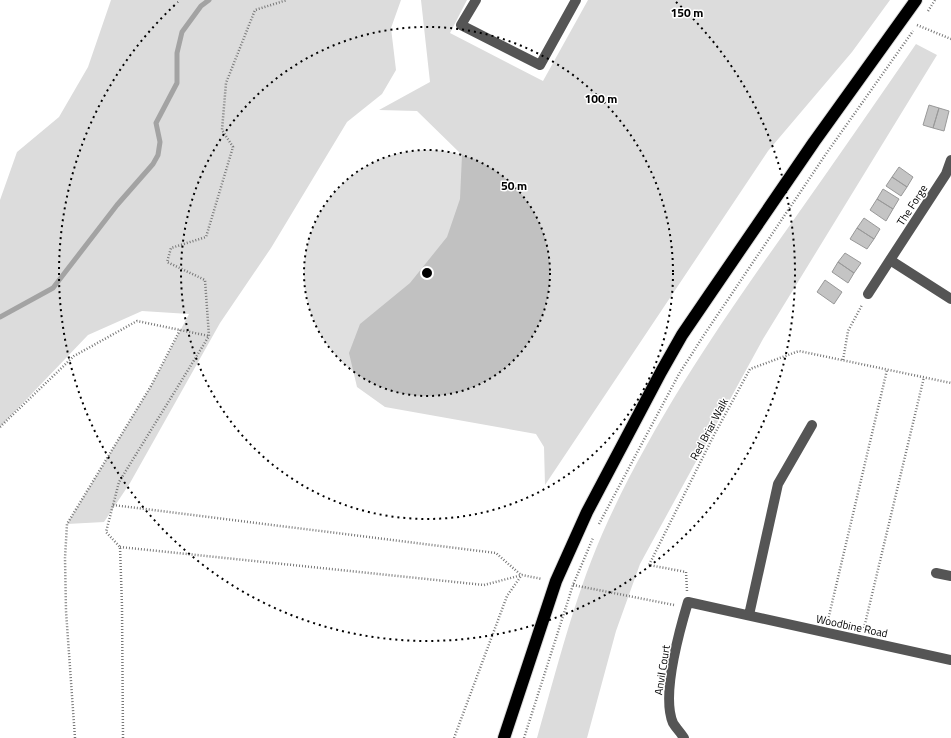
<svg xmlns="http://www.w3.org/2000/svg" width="951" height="738" viewBox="0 0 951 738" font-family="'Titillium Web',sans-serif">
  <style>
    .green { fill: #dcdcdc }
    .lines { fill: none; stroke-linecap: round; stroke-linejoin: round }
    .stream { stroke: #a3a3a3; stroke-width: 5 }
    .building { fill: #c4c4c4; stroke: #999 }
    .highway-casing { stroke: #dbdbdb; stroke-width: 14 }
    .path { stroke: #777; stroke-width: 2.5; stroke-dasharray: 1 2; stroke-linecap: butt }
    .minor { stroke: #555; stroke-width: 10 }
    .highway { stroke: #000; stroke-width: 12 }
    .ring { fill: none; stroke: #000; stroke-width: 2; stroke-dasharray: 2 4 }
    .labels { text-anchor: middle; stroke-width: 3; stroke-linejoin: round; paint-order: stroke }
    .street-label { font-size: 11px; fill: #000; stroke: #fff }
    .centre { fill: #000; stroke: #fff; stroke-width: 2 }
    .ring-label { font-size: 12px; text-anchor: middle; font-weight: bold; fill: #000; stroke: #fff; stroke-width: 3; stroke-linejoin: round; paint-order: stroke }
  </style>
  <rect width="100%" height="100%" fill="#fff"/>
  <path class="green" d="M 111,0 L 401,0 L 391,28 L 396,70 L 382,94 L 347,122 L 271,248 L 220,323 L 130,483 L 104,522 L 67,524 L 151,386 L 189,314 L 142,311 L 88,335 L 0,427 L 0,200 L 17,152 L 59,117 L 88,67 Z
    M 421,0 L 467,0 L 450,33 L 543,81 L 588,0 L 890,0 L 852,52 L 768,151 L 545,485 L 544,447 L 536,434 L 385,407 L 357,387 L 349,353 L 360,324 L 410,283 L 447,237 L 460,199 L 462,155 L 417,111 L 379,110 L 430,82 Z
    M 916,44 L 937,55 L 763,339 L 640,564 L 616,631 L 587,738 L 537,738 C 558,665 576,590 608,521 C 658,413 726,315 795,218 C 836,160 876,102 916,44 Z"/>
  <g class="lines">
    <path class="stream" d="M 0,317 L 53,288 L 117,205 L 153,164 L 158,155 L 160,142 L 156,123 L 177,83 L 177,53 L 182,32 L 201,6 L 209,0"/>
  </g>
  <path class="building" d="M 929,105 L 939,108 L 933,128 L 923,125 Z
    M 939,108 L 949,111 L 944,131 L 933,128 Z
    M 899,167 L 913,177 L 907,187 L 892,177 Z
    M 892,177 L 907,187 L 901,196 L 886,186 Z
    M 883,189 L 899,199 L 893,209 L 877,199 Z
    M 877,199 L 893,209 L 886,221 L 870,210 Z
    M 864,218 L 880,229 L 874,239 L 857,228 Z
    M 857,228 L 874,239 L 867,249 L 850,239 Z
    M 845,253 L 861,263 L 854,273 L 838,262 Z
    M 838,262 L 854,273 L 848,283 L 832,272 Z
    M 825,280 L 842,292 L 834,304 L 817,292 Z"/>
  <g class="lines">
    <defs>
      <path id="highway" d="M 504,738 L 556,581 L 587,512 L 661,372 L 682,335 L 712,291 L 814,142 L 916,0"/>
    </defs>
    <use href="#highway" class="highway-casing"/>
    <path class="path" d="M 928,11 L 935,0
      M 917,25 L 951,39
      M 843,360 L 848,331 L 862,305
      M 0,427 L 74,356 L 137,321 L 209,336
      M 113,505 L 496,553 L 521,575
      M 599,524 L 679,374 L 704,335 L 828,151 L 913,31
      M 120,547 L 484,585 L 522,575 L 542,579
      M 573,585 L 674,605
      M 687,591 L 686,572 L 649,565 L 714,435 L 750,369 L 799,351 L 951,383
      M 828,620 L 887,370
      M 864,628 L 924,377
      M 75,738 L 66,611 L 65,558 L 67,524 L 151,386 L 180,330
      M 123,738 L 122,606 L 120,547 L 106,532 L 119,482 L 209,336 L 205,280 L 167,262 L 171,248 L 206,237 L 233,147 L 222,130 L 226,83 L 255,10 L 287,0
      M 454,738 L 507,596 L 521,576
      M 524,738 L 573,585 L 593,538"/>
    <path class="minor" d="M 476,0 L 461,25 L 540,65 L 576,0
      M 951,160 L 946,174 L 890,260 L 951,299
      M 868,294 L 890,260
      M 936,573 L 951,576
      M 749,615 L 778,484 L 812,425
      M 684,738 C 681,733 676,728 673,723 C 661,695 679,632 688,602 L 951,660"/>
    <use href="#highway" class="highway"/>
  </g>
  <circle cx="427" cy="273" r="123" fill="#000" fill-opacity=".12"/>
  <g class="ring">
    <circle cx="427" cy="273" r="123"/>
    <circle cx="427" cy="273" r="246"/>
    <path d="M676 2A368 368 0 1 1 178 2"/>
  </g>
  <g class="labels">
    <g class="street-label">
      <text transform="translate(912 205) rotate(-57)" y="4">The Forge</text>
      <text transform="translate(709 429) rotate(-62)" y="4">Red Briar Walk</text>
      <text transform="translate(852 626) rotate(12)" y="4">Woodbine Road</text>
      <text transform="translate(662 670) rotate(-81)" y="4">Anvil Court</text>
    </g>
  </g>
  <circle cx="427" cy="273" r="6" class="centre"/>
  <g class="ring-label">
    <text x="687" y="17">150 m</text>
    <text x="601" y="103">100 m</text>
    <text x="514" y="190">50 m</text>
  </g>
</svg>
